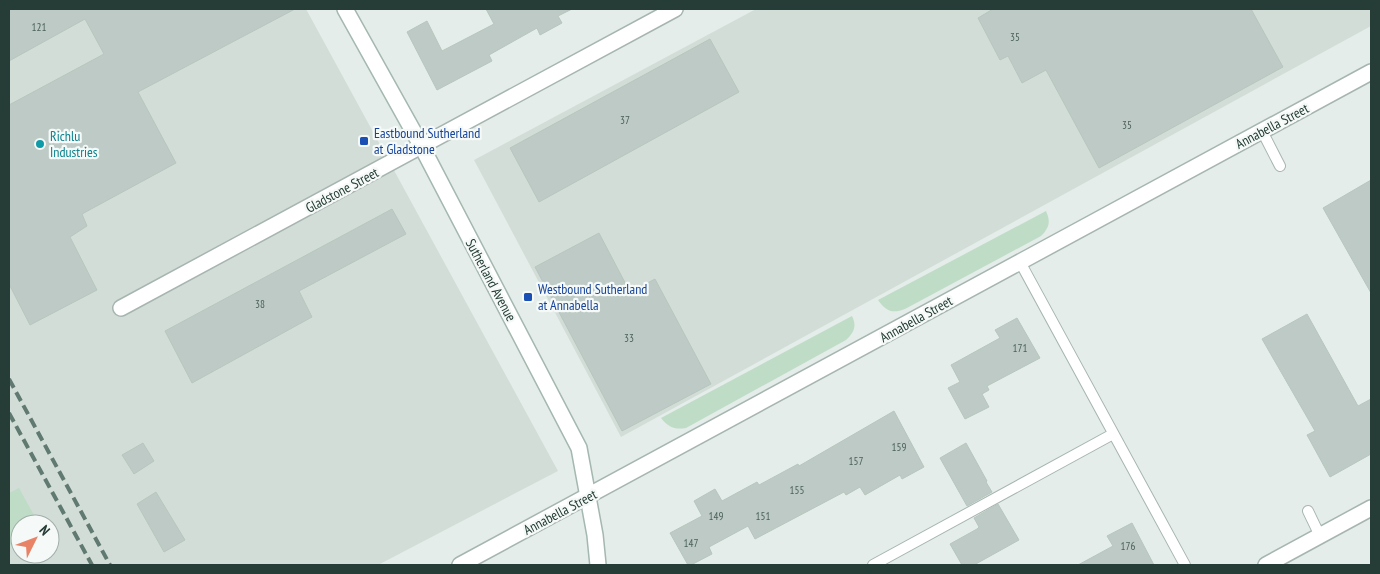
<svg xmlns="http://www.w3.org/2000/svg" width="1380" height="574" viewBox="0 0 1380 574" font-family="'PT Sans Narrow',sans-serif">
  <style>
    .built { fill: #d3ddd8; fill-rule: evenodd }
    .green { fill: #bfdcc6 }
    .building { fill: #bdcac5; stroke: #b7c6bf }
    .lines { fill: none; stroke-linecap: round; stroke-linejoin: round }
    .lane-casing { stroke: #a7b5b0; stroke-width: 12 }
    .street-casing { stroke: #a7b5b0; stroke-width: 18 }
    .secondary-casing { stroke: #a4b8b0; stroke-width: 18 }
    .lane { stroke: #fff; stroke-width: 10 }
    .street { stroke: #fff; stroke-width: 15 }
    .secondary { stroke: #fff; stroke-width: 15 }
    .rail { stroke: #607971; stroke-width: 4; stroke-dasharray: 10 5; stroke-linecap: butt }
    .transit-dot { fill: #1a4fb4; stroke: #f5f9f7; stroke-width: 2 }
    .culture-dot { fill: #0f9aa8; stroke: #f5f9f7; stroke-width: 2 }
    .labels { text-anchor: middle; stroke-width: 4.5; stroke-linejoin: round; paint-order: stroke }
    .number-label { font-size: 11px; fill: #4b605a }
    .street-label { font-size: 14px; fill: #253d36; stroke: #f5f9f7 }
    .transit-label { font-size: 14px; fill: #164399; stroke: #f5f9f7; text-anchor: start }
    .culture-label { font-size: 14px; fill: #0d838f; stroke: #f5f9f7; text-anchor: start }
  </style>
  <rect width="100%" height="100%" fill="#e4ede9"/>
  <path class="built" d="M 9,9 L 306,9 L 558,471 L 378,565 L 9,565 ZM 20,524 L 50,524 L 50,554 L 20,554 Z
    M 756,9 L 1371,9 L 1371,26 L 621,437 L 474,160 Z"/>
  <path class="green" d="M 1046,211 C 1051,222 1049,228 1041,236 L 905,309 C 892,314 886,311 878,300 Z
    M 852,316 C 857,326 854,333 846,340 L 686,428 C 675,430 668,427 661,418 Z
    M 19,488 L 39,524 L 20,524 L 20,540 L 9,546 L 9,493 Z"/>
  <path class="building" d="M 9,9 L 295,9 L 138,92 L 176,163 L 82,214 L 87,226 L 70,237 L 97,290 L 30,325 L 9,284 L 9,105 L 104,54 L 85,19 L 9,61 Z
    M 486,9 L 572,9 L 558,16 L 562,23 L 540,35 L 537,28 L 489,55 L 492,61 L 437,90 L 407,32 L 427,21 L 442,51 L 494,24 Z
    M 993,9 L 1251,9 L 1283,67 L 1099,168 L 1046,70 L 1022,83 L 1008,56 L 1000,60 L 978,18 Z
    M 710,39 L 739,92 L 539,202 L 510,148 Z
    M 1371,180 L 1371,293 L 1323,208 Z
    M 392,209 L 406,234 L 299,291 L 312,317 L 192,383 L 165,331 Z
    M 599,233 L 630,292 L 655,279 L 711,384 L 622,431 L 535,267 Z
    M 1307,314 L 1358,406 L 1371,399 L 1371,454 L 1330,477 L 1307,435 L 1315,431 L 1262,339 Z
    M 1017,318 L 1040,358 L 987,386 L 989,390 L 982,394 L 989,407 L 965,419 L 948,388 L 960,382 L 951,365 L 1000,338 L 995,330 Z
    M 894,411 L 924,467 L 902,479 L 900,475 L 865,495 L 860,487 L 846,495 L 844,492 L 755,539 L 748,526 L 709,547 L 712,554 L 691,565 L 688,565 L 670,533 L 702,516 L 694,501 L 715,489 L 722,501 L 757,482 L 759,485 L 798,464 L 799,466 Z
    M 143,443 L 154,461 L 134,474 L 122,455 Z
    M 966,443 L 987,481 L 986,482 L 992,492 L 967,506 L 940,458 Z
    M 156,492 L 185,540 L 164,552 L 137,504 Z
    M 998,504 L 1019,540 L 974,565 L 962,565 L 950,544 L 977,529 L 979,527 L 974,518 Z
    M 1132,523 L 1154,565 L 1078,565 L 1113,546 L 1107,536 Z"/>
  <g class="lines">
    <defs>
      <path id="lane" d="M 1262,131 L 1280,166
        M 1020,262 L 1185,565
        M 1308,511 L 1320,536
        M 873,565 L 1113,434"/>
      <path id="street" d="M 121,308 L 675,9
        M 460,565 L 1371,72
        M 1266,565 L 1371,508"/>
      <path id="secondary" d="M 345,9 L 422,147 L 579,448 L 595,535 L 598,565"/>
    </defs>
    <use href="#lane" class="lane-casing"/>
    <use href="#street" class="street-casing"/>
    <use href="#secondary" class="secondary-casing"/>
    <use href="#lane" class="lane"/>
    <use href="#street" class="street"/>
    <use href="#secondary" class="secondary"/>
    <path class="rail" d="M 9,379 L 110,565
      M 9,413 L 92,565"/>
  </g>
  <g class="transit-dot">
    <rect x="359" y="136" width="10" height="10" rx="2.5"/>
    <rect x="523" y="292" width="10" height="10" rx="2.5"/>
  </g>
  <circle class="culture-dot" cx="40" cy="144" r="5"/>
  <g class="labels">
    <g class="number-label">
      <text x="39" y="31">121</text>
      <text x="1015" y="41">35</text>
      <text x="625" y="124">37</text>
      <text x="1127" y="129">35</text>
      <text x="260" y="308">38</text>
      <text x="629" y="342">33</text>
      <text x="1020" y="352">171</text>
      <text x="899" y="451">159</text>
      <text x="856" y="465">157</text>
      <text x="797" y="494">155</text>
      <text x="716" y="520">149</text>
      <text x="763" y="520">151</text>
      <text x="691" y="547">147</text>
      <text x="1128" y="550">176</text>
    </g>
    <g class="street-label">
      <text transform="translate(1272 126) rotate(-28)" y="5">Annabella Street</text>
      <text transform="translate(342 190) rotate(-28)" y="5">Gladstone Street</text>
      <text transform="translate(491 280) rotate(62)" y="5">Sutherland Avenue</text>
      <text transform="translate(916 319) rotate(-29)" y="5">Annabella Street</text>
      <text transform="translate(560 512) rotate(-28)" y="5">Annabella Street</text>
    </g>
    <g class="transit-label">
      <text x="374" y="138">Eastbound Sutherland<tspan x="374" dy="16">at Gladstone</tspan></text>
      <text x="538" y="294">Westbound Sutherland<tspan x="538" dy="16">at Annabella</tspan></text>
    </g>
    <g class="culture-label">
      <text x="50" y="141">Richlu<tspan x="50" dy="16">Industries</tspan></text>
    </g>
  </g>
  <rect width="1380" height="574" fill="none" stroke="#253d36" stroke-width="20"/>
  <g transform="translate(35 539) rotate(48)"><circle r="24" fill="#f5f9f7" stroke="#a2aeaa"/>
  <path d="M0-4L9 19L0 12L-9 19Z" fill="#e88367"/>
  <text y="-8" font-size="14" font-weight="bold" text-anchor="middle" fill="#253d36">N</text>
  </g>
</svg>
